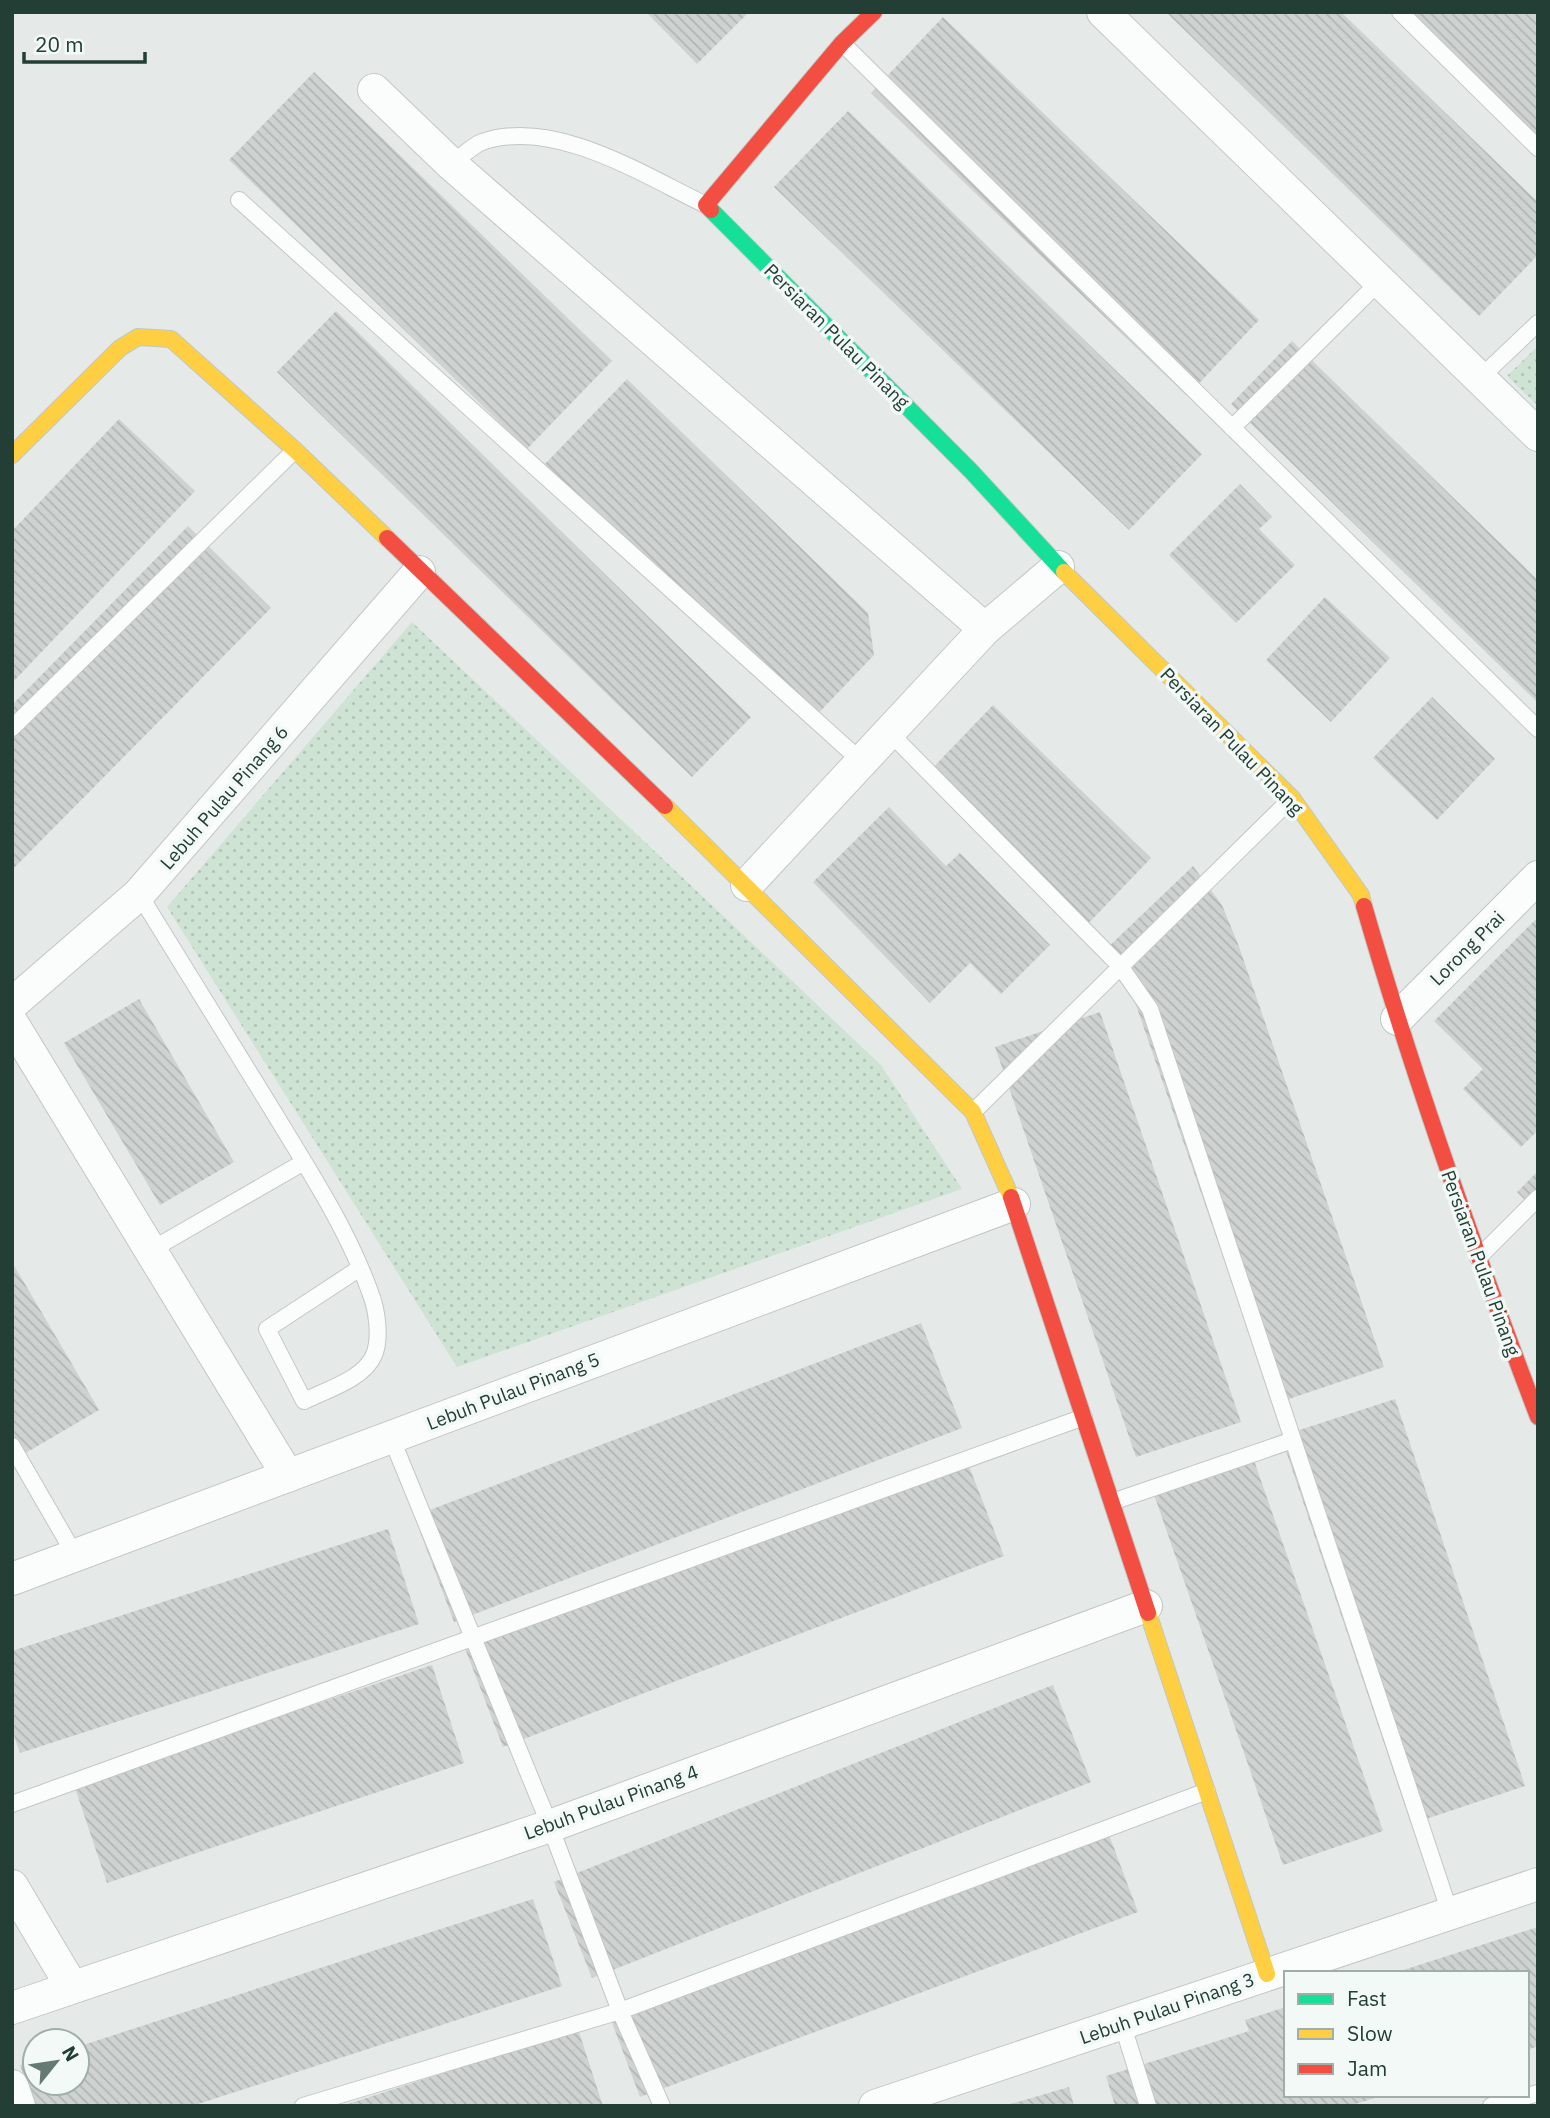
<svg xmlns="http://www.w3.org/2000/svg" width="1550" height="2118" viewBox="0 0 1550 2118" font-family="'IBM Plex Sans',sans-serif">
  <style>
    .park { fill: url(#park-dots) }
    .building { fill: url(#building-back-hatch) }
    .lines { fill: none; stroke-linecap: round; stroke-linejoin: round }
    .lane-casing { stroke: #c2c7c5; stroke-width: 18 }
    .street-casing { stroke: #c2c7c5; stroke-width: 34 }
    .fast-casing { stroke: #c0c8c5; stroke-width: 18 }
    .slow-casing { stroke: #c0c8c5; stroke-width: 18 }
    .jam-casing { stroke: #c0c8c5; stroke-width: 18 }
    .lane { stroke: #fbfcfc; stroke-width: 16 }
    .street { stroke: #fbfcfc; stroke-width: 32 }
    .fast { stroke: #16e098; stroke-width: 16 }
    .slow { stroke: #ffcf43; stroke-width: 16 }
    .jam { stroke: #f24e42; stroke-width: 16 }
    .labels { text-anchor: middle; stroke-width: 7; stroke-linejoin: round; paint-order: stroke }
    .street-label { font-size: 19px; fill: #223e35; stroke: #f3f9f6 }
  </style>
  <defs>
    <pattern id="park-dots" width="8" height="8" patternUnits="userSpaceOnUse" patternTransform="scale(1.75)"><rect width="8" height="8" fill="#cee3d4"/><path d="M2 2h.1M6 6h.1" fill="none" stroke="#b1c4b7" stroke-width="1.8" stroke-linecap="round"/></pattern>
    <pattern id="building-back-hatch" width="6" height="6" patternUnits="userSpaceOnUse" patternTransform="scale(1.75)"><rect width="6" height="6" fill="#ced3d1"/><path d="M-1 5l2 2M0 0l6 6M5-1l2 2" fill="none" stroke="#b1b6b4"/></pattern>
  </defs>
  <rect width="100%" height="100%" fill="#e5eae8"/>
  <path class="park" d="M 1538,346 L 1538,406 L 1507,376 Z
    M 412,622 L 881,1065 L 962,1189 L 457,1367 L 167,907 Z"/>
  <path class="building" d="M 646,12 L 749,12 L 697,64 Z
    M 1166,12 L 1341,12 L 1538,202 L 1538,255 L 1479,316 Z
    M 1391,12 L 1538,12 L 1538,156 L 1479,99 Z
    M 943,17 L 1259,320 L 1187,396 L 871,93 Z
    M 314,72 L 612,361 L 527,449 L 229,160 Z
    M 848,111 L 1202,454 L 1129,530 L 774,187 Z
    M 336,311 L 751,717 L 692,777 L 277,372 Z
    M 1292,341 L 1538,580 L 1538,703 L 1231,404 Z
    M 627,379 L 868,613 L 874,655 L 808,724 L 543,466 Z
    M 119,419 L 195,491 L 12,683 L 12,531 Z
    M 1240,484 L 1272,517 L 1259,529 L 1295,565 L 1236,623 L 1169,555 Z
    M 188,526 L 271,608 L 12,870 L 12,705 Z
    M 1325,597 L 1390,658 L 1331,722 L 1266,660 Z
    M 1432,697 L 1495,759 L 1437,820 L 1373,758 Z
    M 993,705 L 1151,858 L 1083,929 L 925,776 Z
    M 889,807 L 946,866 L 960,853 L 1050,945 L 1001,994 L 970,963 L 930,1003 L 813,882 Z
    M 1193,866 L 1222,905 L 1238,944 L 1384,1367 L 1274,1404 L 1128,982 L 1104,951 Z
    M 1538,917 L 1538,1130 L 1521,1147 L 1463,1089 L 1483,1069 L 1434,1021 Z
    M 139,999 L 234,1162 L 160,1205 L 64,1043 Z
    M 1100,1012 L 1241,1422 L 1136,1457 L 995,1047 Z
    M 1538,1171 L 1538,1213 L 1517,1192 Z
    M 12,1262 L 99,1410 L 12,1461 Z
    M 921,1323 L 962,1428 L 454,1622 L 414,1516 Z
    M 1395,1399 L 1525,1786 L 1411,1824 L 1281,1436 Z
    M 1250,1449 L 1383,1831 L 1283,1865 L 1150,1483 Z
    M 965,1456 L 1004,1556 L 503,1747 L 464,1646 Z
    M 388,1529 L 419,1624 L 20,1753 L 12,1730 L 12,1651 Z
    M 432,1665 L 464,1763 L 107,1883 L 74,1785 Z
    M 1053,1685 L 1091,1782 L 592,1978 L 554,1882 Z
    M 1106,1827 L 1138,1912 L 640,2097 L 608,2012 Z
    M 533,1899 L 562,1986 L 192,2106 L 34,2106 L 20,2065 L 35,2060 L 35,2083 L 77,2083 L 77,2047 Z
    M 1538,1927 L 1538,2046 L 1527,2050 L 1527,1973 L 1394,1973 Z
    M 1286,2007 L 1286,2095 L 1381,2096 L 1349,2106 L 1115,2106 L 1106,2076 L 1249,2031 L 1245,2020 Z
    M 578,2029 L 603,2106 L 345,2106 L 345,2105 Z
    M 1069,2087 L 1074,2106 L 1007,2106 L 1007,2105 Z"/>
  <g class="lines">
    <defs>
      <path id="lane" d="M 1400,12 L 1538,148
        M 842,43 L 1538,729
        M 451,164 C 461,157 472,146 482,142 C 554,117 643,175 706,205
        M 239,200 L 862,762
        M 1480,378 L 1538,323
        M 1232,428 L 1381,280
        M 12,728 L 295,450
        M 889,732 L 1120,966 L 1150,1009 L 1450,1913
        M 139,894 C 184,966 228,1039 273,1111 C 308,1169 347,1228 370,1292 C 377,1309 381,1338 374,1355 C 364,1379 326,1390 304,1401 L 267,1329 L 360,1268
        M 973,1112 L 1292,798
        M 151,1250 L 304,1162
        M 1478,1258 L 1538,1198
        M 391,1437 L 550,1826 L 620,2011 L 662,2106
        M 12,1446 L 75,1555
        M 1112,1502 L 1293,1440
        M 12,1804 L 1084,1417
        M 1122,2023 L 1148,2106
        M 303,2106 L 620,2011 L 1207,1791
        M 1491,2106 L 1538,2093"/>
      <path id="street" d="M 1103,12 L 1538,435
        M 374,90 L 451,164 L 985,629
        M 747,885 L 985,629 L 1058,567
        M 12,1004 L 139,894 L 419,572
        M 1397,1019 L 1538,877
        M 12,1023 L 288,1476
        M 12,1579 L 1014,1204
        M 12,1886 L 72,1987
        M 12,2008 L 550,1826 L 1146,1606
        M 12,2086 L 19,2106
        M 875,2106 L 1538,1884"/>
      <path id="fast" d="M 711,210 L 971,471 L 1064,572"/>
      <path id="slow" d="M 12,455 L 120,348 L 138,337 L 171,339 L 295,450 L 387,538
        M 1064,572 L 1292,798 L 1361,895 L 1364,906
        M 665,806 L 973,1112 L 1011,1197
        M 1148,1613 L 1267,1974"/>
      <path id="jam" d="M 711,210 L 706,205 L 842,43 L 874,12
        M 387,538 L 665,806
        M 1364,906 C 1414,1079 1474,1249 1538,1417
        M 1011,1197 L 1148,1613"/>
    </defs>
    <use href="#lane" class="lane-casing"/>
    <use href="#street" class="street-casing"/>
    <use href="#fast" class="fast-casing"/>
    <use href="#slow" class="slow-casing"/>
    <use href="#jam" class="jam-casing"/>
    <use href="#lane" class="lane"/>
    <use href="#street" class="street"/>
    <use href="#fast" class="fast"/>
    <use href="#slow" class="slow"/>
    <use href="#jam" class="jam"/>
  </g>
  <g class="labels">
    <g class="street-label">
      <text transform="translate(837 336) rotate(45)" y="7">Persiaran Pulau Pinang</text>
      <text transform="translate(1232 741) rotate(46)" y="7">Persiaran Pulau Pinang</text>
      <text transform="translate(224 797) rotate(-49)" y="7">Lebuh Pulau Pinang 6</text>
      <text transform="translate(1467 948) rotate(-45)" y="7">Lorong Prai</text>
      <text transform="translate(1481 1263) rotate(70)" y="7">Persiaran Pulau Pinang</text>
      <text transform="translate(513 1391) rotate(-21)" y="7">Lebuh Pulau Pinang 5</text>
      <text transform="translate(611 1802) rotate(-20)" y="7">Lebuh Pulau Pinang 4</text>
      <text transform="translate(1167 2008) rotate(-19)" y="7">Lebuh Pulau Pinang 3</text>
    </g>
  </g>
  <rect width="1550" height="2118" fill="none" stroke="#223e35" stroke-width="28"/>
  <rect x="1284" y="1971" width="245" height="126" fill="#f3f9f6" stroke="#9faea9" stroke-width="2"/>
  <rect x="1298" y="1994" width="35" height="10" fill="#16e098" stroke="#9faea9" stroke-width="2"/>
  <text x="1347" y="2006" font-size="21" fill="#223e35">Fast</text>
  <rect x="1298" y="2029" width="35" height="10" fill="#ffcf43" stroke="#9faea9" stroke-width="2"/>
  <text x="1347" y="2041" font-size="21" fill="#223e35">Slow</text>
  <rect x="1298" y="2064" width="35" height="10" fill="#f24e42" stroke="#9faea9" stroke-width="2"/>
  <text x="1347" y="2076" font-size="21" fill="#223e35">Jam</text>
  <g transform="translate(56 2062) rotate(60)"><circle r="33" fill="#f3f9f6" stroke="#9faea9" stroke-width="2"/>
  <path d="M0-5L12 26L0 18L-12 26Z" fill="#667a74"/>
  <text y="-10" font-size="19" font-weight="bold" text-anchor="middle" fill="#223e35">N</text>
  </g>
  <path d="M24 52v10h121v-10" fill="none" stroke="#223e35" stroke-width="3.5"/>
  <text x="35" y="52" font-size="21" fill="#223e35" stroke="#f3f9f6" stroke-width="5" paint-order="stroke">20 m</text>
</svg>
